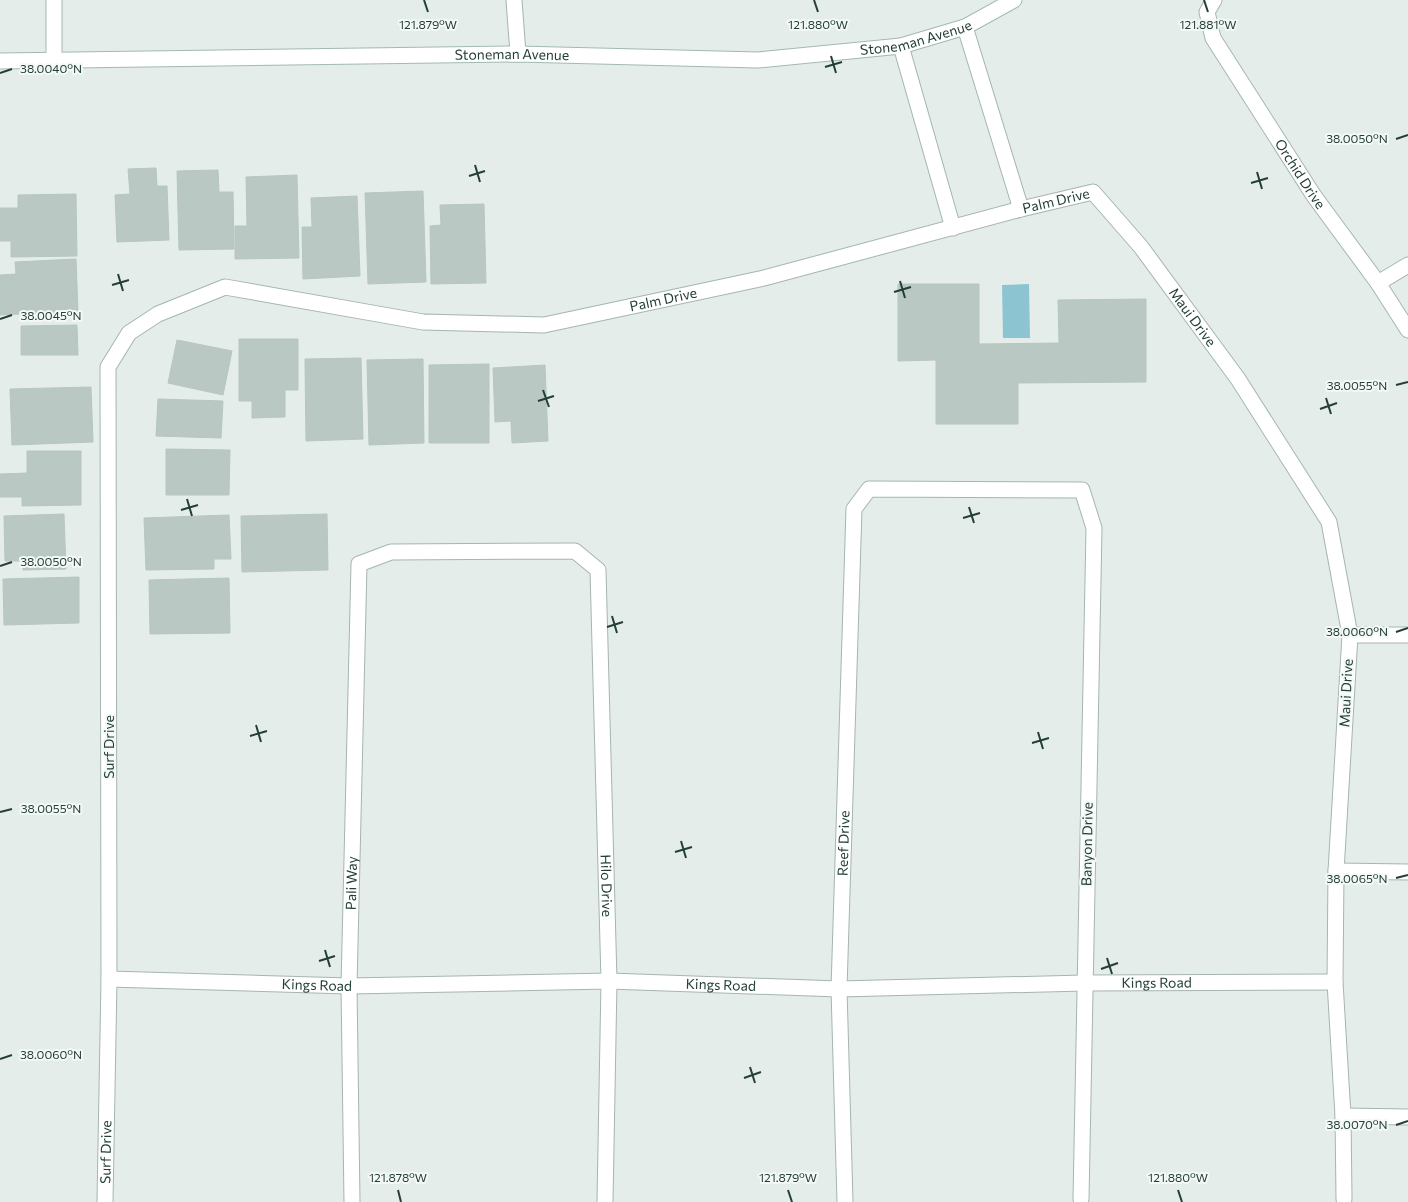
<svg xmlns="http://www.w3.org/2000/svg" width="1408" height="1202" viewBox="0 0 1408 1202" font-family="Commissioner,sans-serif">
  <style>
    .water { fill: #8cc5d1 }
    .building { fill: #b9c8c2; stroke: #b6c7c0 }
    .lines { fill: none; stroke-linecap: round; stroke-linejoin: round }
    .street-casing { stroke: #a6b5b0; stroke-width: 17 }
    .secondary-casing { stroke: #a2b9b1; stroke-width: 17 }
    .street { stroke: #fff; stroke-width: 15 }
    .secondary { stroke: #fff; stroke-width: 15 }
    .ticks { fill: none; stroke: #233f38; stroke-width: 2 }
    .labels { text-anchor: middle; stroke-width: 4; stroke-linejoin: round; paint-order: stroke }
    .street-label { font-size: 14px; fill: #233f38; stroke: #f4f9f7 }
    .ticks-label { font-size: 12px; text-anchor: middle; fill: #233f38; stroke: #f4f9f7; stroke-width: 4; stroke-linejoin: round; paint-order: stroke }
  </style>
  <rect width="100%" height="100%" fill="#e4ede9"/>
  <path class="water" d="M 1029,284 L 1030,338 L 1003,338 L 1002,285 Z"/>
  <path class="building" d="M 156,168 L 157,186 L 167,186 L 169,240 L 117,242 L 115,195 L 130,194 L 128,169 Z
    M 218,170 L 219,192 L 233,192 L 234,249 L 179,250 L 177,171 Z
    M 297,175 L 299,258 L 235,259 L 235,226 L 247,226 L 246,177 Z
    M 423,191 L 426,282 L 368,284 L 365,193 Z
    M 76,194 L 77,256 L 11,257 L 11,241 L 0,241 L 0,208 L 18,208 L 18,195 Z
    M 357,196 L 360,276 L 303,279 L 302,227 L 312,227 L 311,198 Z
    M 484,204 L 486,283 L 431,284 L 430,226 L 441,225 L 440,205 Z
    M 76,259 L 78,311 L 0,315 L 0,275 L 16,274 L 15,262 Z
    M 898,284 L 979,284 L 979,344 L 1059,343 L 1058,300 L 1146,299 L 1146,382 L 1018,383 L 1018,424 L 936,424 L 936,360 L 898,361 Z
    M 77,325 L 78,355 L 21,355 L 21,326 Z
    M 239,339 L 298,339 L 298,390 L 285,390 L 285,417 L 252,418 L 252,401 L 239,401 Z
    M 177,340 L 232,351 L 223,395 L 168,383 Z
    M 361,358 L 363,439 L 306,441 L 305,359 Z
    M 423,359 L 424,443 L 369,445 L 367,360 Z
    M 489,364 L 489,443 L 429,443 L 429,365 Z
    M 545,365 L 548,441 L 512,443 L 511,421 L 495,422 L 493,368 Z
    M 91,387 L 93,442 L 12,445 L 10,389 Z
    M 158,399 L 223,401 L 221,438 L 156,436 Z
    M 166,449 L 230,450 L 229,495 L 166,495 Z
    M 27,451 L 81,451 L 81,505 L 22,506 L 22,497 L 0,497 L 0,474 L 27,473 Z
    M 64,514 L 66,569 L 23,570 L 23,561 L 5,561 L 4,516 Z
    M 327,514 L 328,570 L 242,572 L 241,516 Z
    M 229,515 L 231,559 L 214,559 L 214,569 L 146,570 L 144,518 Z
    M 79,577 L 79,623 L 4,625 L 3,579 Z
    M 229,578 L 230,633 L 150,634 L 149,580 Z"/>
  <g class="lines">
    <defs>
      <g id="street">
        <path d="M 514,0 L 518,54"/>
        <path id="s1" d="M 1214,0 L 1207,12 L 1213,38 L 1314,196 L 1378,283 L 1408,330"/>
        <path d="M 965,27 L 1021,209"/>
        <path d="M 901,46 L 953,228"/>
        <path d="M 54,60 L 54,0"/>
        <path d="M 1378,283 L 1408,265"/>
        <path d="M 1350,635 L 1408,635"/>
        <path d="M 1336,871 L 1408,872"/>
        <path id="s2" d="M 109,979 L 349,986 L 609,981 L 839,989 L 1084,983 L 1335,982"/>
        <path d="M 1343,1116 L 1408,1117"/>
        <path id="s3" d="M 105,1202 L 109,979 L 108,367 L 129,333 L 158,314 L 225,287 L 423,322 L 544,325 L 764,278 L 1021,209 L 1093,192 L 1141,247 L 1238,379 L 1329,522 L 1350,635 L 1336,871 L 1335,982 L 1343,1116 L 1344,1199"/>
        <path id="s4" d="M 352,1202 L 349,986 L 359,564 L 391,552 L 575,551 L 598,570 L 609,981 L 605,1202"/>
        <path id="s5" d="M 845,1202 L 839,989 L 854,509 L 869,489 L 1082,490 L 1094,528 L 1081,1199"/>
      </g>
      <g id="secondary">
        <path id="s6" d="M 0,61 L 518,54 L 758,60 L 901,46 L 965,27 L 1014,0"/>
      </g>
    </defs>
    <use href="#street" class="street-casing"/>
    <use href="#secondary" class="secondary-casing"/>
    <use href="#street" class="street"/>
    <use href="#secondary" class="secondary"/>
  </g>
  <path class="ticks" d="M 424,0 L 428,12M 814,0 L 818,12M 1204,0 L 1208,12M 831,56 L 836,73M 825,67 L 842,62M 0,73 L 12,69M 1396,139 L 1408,135M 475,165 L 480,182M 1257,172 L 1262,189M 469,176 L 485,171M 1251,183 L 1268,178M 118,274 L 123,291M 900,281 L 905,298M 112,285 L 129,280M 894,292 L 911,287M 0,319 L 12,315M 1396,385 L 1408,382M 543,390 L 549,407M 1326,398 L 1331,414M 538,401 L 554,396M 1320,409 L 1337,403M 187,499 L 192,516M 969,507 L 974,523M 181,510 L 198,505M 963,518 L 980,513M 0,566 L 12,562M 612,616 L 617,633M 607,627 L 623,622M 1396,632 L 1408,628M 256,725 L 261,742M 1038,732 L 1043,749M 250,736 L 267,731M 1032,743 L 1049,738M 0,812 L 12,809M 681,841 L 686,858M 675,852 L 692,847M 1396,878 L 1408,875M 325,950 L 330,967M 1107,958 L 1112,974M 319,961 L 335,956M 1101,969 L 1118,963M 0,1059 L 12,1055M 750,1067 L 755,1083M 744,1078 L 761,1072M 1396,1125 L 1408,1121M 398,1190 L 401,1202M 788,1190 L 792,1202M 1178,1190 L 1182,1202"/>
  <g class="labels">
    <g class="street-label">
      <text dy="5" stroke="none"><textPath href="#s6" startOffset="918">Stoneman Avenue</textPath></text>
      <text dy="5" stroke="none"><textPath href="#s6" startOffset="512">Stoneman Avenue</textPath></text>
      <text dy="5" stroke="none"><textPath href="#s1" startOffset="202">Orchid Drive</textPath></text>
      <text dy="5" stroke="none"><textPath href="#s3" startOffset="1831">Palm Drive</textPath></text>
      <text dy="5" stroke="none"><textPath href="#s3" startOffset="1426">Palm Drive</textPath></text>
      <text dy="5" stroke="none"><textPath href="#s3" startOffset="2029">Maui Drive</textPath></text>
      <text transform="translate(1346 693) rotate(-87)" y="5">Maui Drive</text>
      <text transform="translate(109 747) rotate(-90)" y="5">Surf Drive</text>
      <text dy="5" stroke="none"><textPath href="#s5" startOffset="359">Reef Drive</textPath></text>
      <text transform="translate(1087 844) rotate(-89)" y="5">Banyon Drive</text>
      <text dy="5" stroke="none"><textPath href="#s4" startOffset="319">Pali Way</textPath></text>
      <text dy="5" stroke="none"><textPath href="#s4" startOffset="1202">Hilo Drive</textPath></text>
      <text dy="5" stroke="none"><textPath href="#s2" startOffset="1048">Kings Road</textPath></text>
      <text dy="5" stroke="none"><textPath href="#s2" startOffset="208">Kings Road</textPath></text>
      <text dy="5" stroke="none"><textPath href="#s2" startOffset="612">Kings Road</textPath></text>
      <text dy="5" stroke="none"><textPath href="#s3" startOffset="50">Surf Drive</textPath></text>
    </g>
  </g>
  <g class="ticks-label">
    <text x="428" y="29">121.879°W</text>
    <text x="818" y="29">121.880°W</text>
    <text x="1208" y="29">121.881°W</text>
    <text x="51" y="73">38.0040°N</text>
    <text x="1357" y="143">38.0050°N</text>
    <text x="51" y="320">38.0045°N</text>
    <text x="1357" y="390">38.0055°N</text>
    <text x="51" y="566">38.0050°N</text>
    <text x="1357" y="636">38.0060°N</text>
    <text x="51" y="813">38.0055°N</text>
    <text x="1357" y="883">38.0065°N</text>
    <text x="51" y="1059">38.0060°N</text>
    <text x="1357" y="1129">38.0070°N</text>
    <text x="398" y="1182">121.878°W</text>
    <text x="788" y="1182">121.879°W</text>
    <text x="1178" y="1182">121.880°W</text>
  </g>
</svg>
